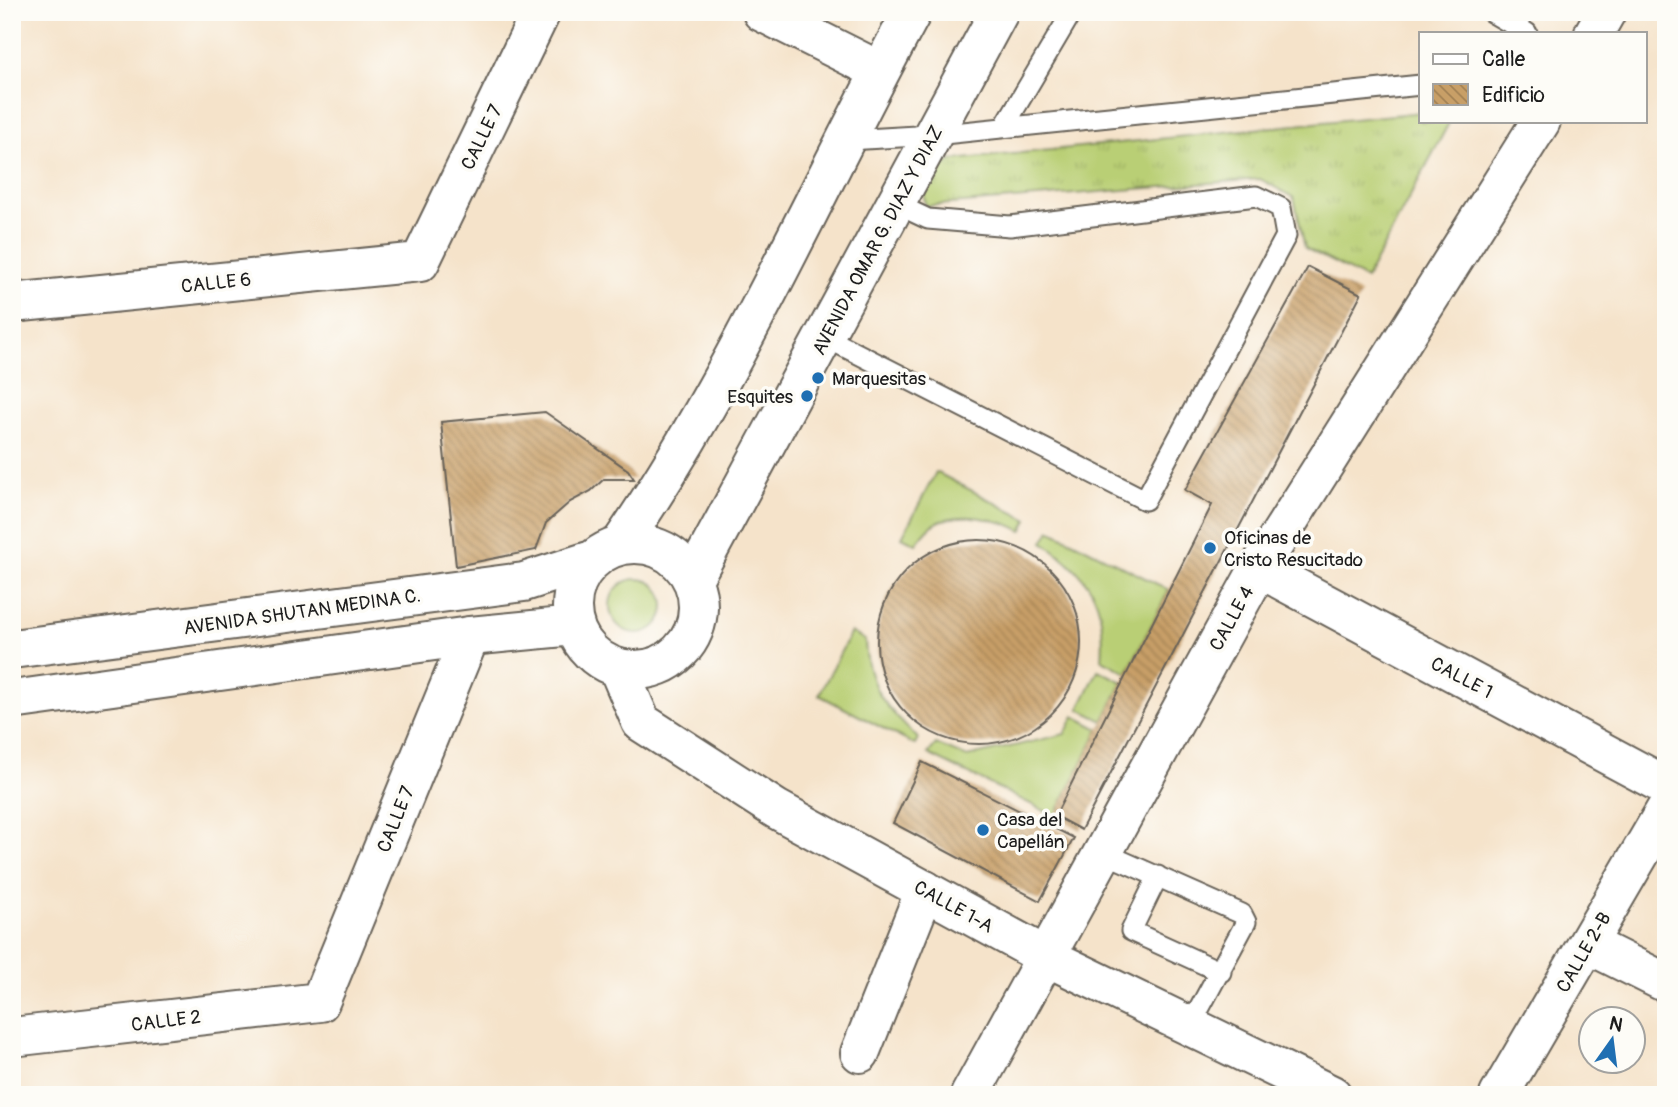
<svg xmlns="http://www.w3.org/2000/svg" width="1678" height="1107" viewBox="0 0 1678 1107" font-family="Pangolin,sans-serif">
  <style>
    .grass { fill: url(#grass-tufts); stroke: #6a7648; stroke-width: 2 }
    .garden { fill: #b9cf74; stroke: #6a7648; stroke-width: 2 }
    .building { fill: url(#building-back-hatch) }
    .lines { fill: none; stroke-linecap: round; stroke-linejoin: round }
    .lane-casing { stroke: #686259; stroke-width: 23 }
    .street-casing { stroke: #686259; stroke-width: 42 }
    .secondary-casing { stroke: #686259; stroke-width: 42 }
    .lane { stroke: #fff; stroke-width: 19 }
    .street { stroke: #fff; stroke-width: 38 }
    .secondary { stroke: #fff; stroke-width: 38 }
    .poi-dot { fill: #1f6fb2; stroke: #fdfcf7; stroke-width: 2.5 }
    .labels { text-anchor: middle; stroke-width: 7; stroke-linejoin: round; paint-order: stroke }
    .street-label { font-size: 19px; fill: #1c1c1c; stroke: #fdfcf7 }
    .poi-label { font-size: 19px; fill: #1c1c1c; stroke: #fdfcf7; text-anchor: start }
  </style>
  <defs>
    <pattern id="grass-tufts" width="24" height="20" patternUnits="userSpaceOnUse" patternTransform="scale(1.75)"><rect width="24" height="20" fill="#b9cf74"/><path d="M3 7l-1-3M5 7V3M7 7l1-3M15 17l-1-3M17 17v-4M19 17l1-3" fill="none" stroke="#9eb164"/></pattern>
    <pattern id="building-back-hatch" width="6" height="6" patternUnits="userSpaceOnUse" patternTransform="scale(1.75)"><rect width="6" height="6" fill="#c89f67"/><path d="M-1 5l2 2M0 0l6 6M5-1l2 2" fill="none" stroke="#a28154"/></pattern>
  </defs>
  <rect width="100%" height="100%" fill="#fdfcf7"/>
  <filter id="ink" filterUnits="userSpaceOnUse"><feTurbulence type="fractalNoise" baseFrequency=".0143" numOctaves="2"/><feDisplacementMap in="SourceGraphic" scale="14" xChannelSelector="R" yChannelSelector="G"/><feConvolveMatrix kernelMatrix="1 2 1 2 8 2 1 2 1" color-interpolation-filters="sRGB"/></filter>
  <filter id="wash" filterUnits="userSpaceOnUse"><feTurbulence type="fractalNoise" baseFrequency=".00686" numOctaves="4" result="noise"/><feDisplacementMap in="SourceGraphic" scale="28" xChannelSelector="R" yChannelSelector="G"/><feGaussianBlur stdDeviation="1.57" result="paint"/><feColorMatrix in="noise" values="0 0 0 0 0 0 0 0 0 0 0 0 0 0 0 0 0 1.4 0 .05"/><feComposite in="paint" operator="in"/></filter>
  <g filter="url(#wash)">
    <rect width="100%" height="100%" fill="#f5e3ca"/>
    <path class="grass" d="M 1421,112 L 1421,121 L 1450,121 L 1366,279 L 1305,248 L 1294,198 L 1260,179 L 926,206 C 918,184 935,168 953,160 Z"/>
    <path class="garden" d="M 936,472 L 1028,520 L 1022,531 C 1001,519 958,510 935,524 C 928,527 921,538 916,544 L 902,537 Z
      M 1050,530 L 1169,590 L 1127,673 L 1102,660 C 1107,601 1090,576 1043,542 Z
      M610 606a27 27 0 1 1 54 0a27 27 0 1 1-54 0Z
      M 851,632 L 865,640 C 867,686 885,708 918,738 L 915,745 L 819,695 Z
      M 1098,670 L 1123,682 L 1103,721 L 1079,709 Z
      M 1074,716 L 1099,729 L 1055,816 L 928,754 L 936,744 L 967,757 L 1065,734 Z"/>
    <g id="blocks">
      <path class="building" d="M 1308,267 L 1361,294 L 1081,830 L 1055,816 L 1212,505 L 1185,490 Z
        M 545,412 L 628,470 L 634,479 L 604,479 L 591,491 L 570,502 L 546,523 L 536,550 L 456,566 L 441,422 Z
        M877 642a102 102 0 1 1 204 0a102 102 0 1 1-204 0Z
        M 922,762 L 1074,838 L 1040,901 L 893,823 Z"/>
    </g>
  </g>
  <g filter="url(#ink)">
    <use href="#blocks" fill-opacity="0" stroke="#686259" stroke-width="2"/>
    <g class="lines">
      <defs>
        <path id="lane" d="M 1491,12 L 1527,33
          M 1004,127 L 1072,12
          M 848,140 L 934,135 L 1421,85
          M 825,337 L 1145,500 L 1286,236 L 1281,208 L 1256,196 L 1010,226 L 928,219 L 896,204
          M 1102,852 L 1242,914 L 1246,922 L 1190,1026
          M 1158,876 L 1131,931 L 1221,972"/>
        <path id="street" d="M 762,12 L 880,71
          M 1594,33 L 1606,12
          M 12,303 L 420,262 L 541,12
          M 1259,568 L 1666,786
          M 1588,944 L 1666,983
          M 12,1037 L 320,1002 L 470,636
          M 860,1053 L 925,890
          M 970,1095 L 1259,568 L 1541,121
          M 1499,1095 L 1666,809"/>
        <path id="secondary" d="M572 607a63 63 0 1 1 126 0a63 63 0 1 1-126 0Z
          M 620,545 C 735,378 816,189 912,12
          M 693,579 L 999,12
          M 12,649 L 524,582 L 589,561
          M 618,668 L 641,722 L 776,809 L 1045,956 L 1332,1095
          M 12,700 L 470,636 L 574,626"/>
      </defs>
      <use href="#lane" class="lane-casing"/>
      <use href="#street" class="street-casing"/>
      <use href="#secondary" class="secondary-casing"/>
      <use href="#lane" class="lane"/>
      <use href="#street" class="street"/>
      <use href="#secondary" class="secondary"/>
    </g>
  </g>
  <g class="poi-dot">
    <circle cx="818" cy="378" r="7"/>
    <circle cx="807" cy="396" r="7"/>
    <circle cx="1210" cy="548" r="7"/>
    <circle cx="983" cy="830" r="7"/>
  </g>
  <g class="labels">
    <g class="street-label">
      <text transform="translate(481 137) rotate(-64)" y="7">CALLE 7</text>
      <text transform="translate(877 240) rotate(-62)" y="7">AVENIDA OMAR G. DIAZ Y DIAZ</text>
      <text transform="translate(216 282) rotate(-6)" y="7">CALLE 6</text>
      <text transform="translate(302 611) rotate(-8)" y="7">AVENIDA SHUTAN MEDINA C.</text>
      <text transform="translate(1231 618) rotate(-61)" y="7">CALLE 4</text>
      <text transform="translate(1462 677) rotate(28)" y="7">CALLE 1</text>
      <text transform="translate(395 819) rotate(-68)" y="7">CALLE 7</text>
      <text transform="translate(954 906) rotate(29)" y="7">CALLE 1-A</text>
      <text transform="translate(1583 952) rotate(-60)" y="7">CALLE 2-B</text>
      <text transform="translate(166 1020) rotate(-7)" y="7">CALLE 2</text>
    </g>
    <g class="poi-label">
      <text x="832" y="385">Marquesitas</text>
      <text x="793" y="403" text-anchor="end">Esquites</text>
      <text x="1224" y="544">Oficinas de<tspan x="1224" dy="22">Cristo Resucitado</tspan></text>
      <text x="997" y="826">Casa del<tspan x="997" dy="22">Capellán</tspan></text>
    </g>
  </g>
  <rect width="1678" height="1107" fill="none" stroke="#fdfcf7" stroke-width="42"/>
  <rect x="1419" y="32" width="228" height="91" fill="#fdfcf7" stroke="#a3a29f" stroke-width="2"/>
  <rect x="1433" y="54" width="35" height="10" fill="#ffffff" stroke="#a3a29f" stroke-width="2"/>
  <text x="1482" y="66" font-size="21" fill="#1c1c1c">Calle</text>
  <rect x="1433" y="84" width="35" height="21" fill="url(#building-back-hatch)" stroke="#a3a29f" stroke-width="2"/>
  <text x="1482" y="102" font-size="21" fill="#1c1c1c">Edificio</text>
  <g transform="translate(1612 1040) rotate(14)"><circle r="33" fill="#fdfcf7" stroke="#a3a29f" stroke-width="2"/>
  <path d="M0-5L12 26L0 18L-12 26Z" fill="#1f6fb2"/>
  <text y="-10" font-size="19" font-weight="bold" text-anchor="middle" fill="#1c1c1c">N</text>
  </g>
</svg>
